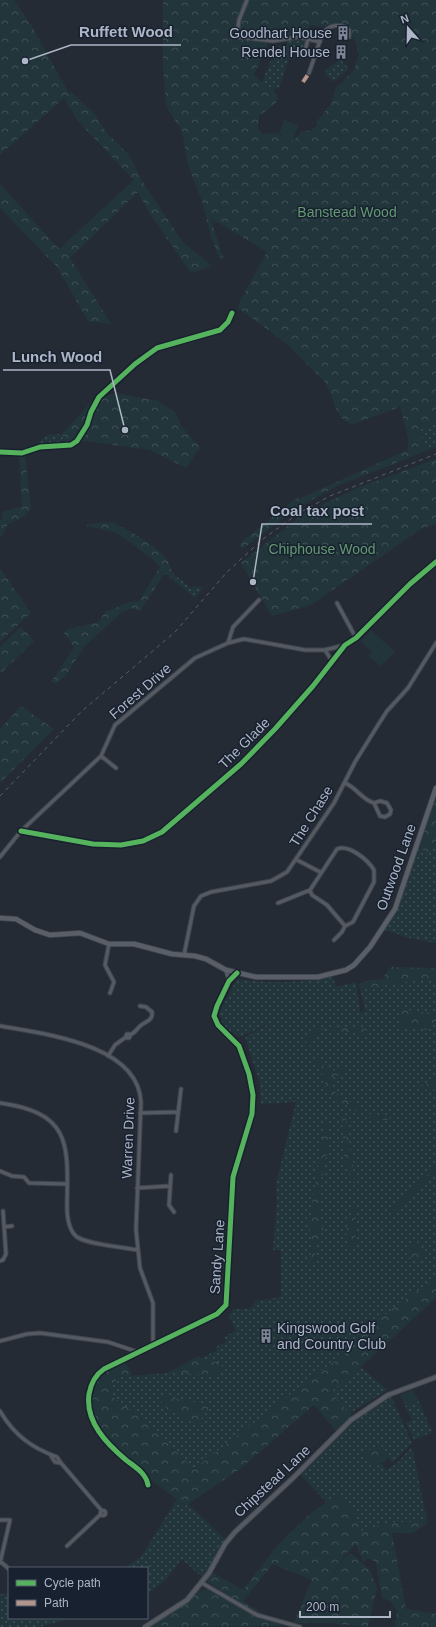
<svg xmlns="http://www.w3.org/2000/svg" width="436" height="1627" viewBox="0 0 436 1627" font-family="Helvetica,sans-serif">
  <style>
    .grass { fill: url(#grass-dots) }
    .forest { fill: url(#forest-crowns); fill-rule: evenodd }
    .pitch { fill: #22353b }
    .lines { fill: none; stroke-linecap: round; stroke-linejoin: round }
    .minor-casing { stroke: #41454d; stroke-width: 5 }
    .tertiary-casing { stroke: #41454d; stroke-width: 6 }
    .secondary-casing { stroke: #41454d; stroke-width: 6 }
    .minor { stroke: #555a62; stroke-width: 3 }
    .tertiary { stroke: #555a62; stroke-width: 4 }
    .secondary { stroke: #595e67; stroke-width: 4.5 }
    .rail { stroke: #595d66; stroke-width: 1; stroke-dasharray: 4 4; stroke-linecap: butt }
    .quiet { stroke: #b2968c; stroke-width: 4; stroke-dasharray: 8 4; stroke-linecap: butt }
    .cycleway-casing { stroke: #18212f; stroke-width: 8 }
    .cycleway { stroke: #56b35d; stroke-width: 5 }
    .labels { text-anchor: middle; stroke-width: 3; stroke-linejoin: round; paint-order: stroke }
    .poi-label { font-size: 14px; fill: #adb6c7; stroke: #18212f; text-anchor: end }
    .park-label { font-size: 14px; fill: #629a72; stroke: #18212f }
    .street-label { font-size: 14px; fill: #adb6c7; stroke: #18212f }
    .leader { fill: none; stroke: #adb6c7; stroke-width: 1.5 }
    .callout-dot { fill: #adb6c7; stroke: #18212f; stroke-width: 1.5 }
    .callout-label { font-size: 15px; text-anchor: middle; font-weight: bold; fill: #adb6c7; stroke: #18212f; stroke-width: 3; stroke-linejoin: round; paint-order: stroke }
  </style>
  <defs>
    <pattern id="grass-dots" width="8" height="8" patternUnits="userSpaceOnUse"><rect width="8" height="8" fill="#22353b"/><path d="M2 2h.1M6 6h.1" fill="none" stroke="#3f5056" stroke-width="1.8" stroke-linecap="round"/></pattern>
    <pattern id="forest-crowns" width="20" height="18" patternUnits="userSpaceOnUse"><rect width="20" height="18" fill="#22353b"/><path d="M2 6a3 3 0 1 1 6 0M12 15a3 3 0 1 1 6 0" fill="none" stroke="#3f5056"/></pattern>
  </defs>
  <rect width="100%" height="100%" fill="#252b35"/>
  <path class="grass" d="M 299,39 L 305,40 L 304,49 L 298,47 L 294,51 L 292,50 L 279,88 L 273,89 L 262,86 L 262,82 L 271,60 L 273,61 L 279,46 L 287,46 L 287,41 Z
    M 340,59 L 349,69 L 333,82 L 324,72 Z
    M 436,424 L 436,447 L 432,448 L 425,444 L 419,430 Z
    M 62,434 L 66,441 L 69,441 L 62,443 L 36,445 L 48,435 Z
    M 171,568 L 172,573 L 191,588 L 197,586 L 203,588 L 195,598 L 166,574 Z
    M 436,788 L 436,943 L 409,938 L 383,929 L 391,916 Z
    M 333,977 L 336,987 L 356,982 L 360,1012 L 365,1011 L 359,984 L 370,980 L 436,977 L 436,1283 L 380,1334 L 194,1469 L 143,1420 L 112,1396 L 112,1384 L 119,1377 L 168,1373 L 199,1356 L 200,1359 L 217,1350 L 216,1347 L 227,1341 L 224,1337 L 236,1331 L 229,1315 L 234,1309 L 249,1309 L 254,1305 L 255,1301 L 281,1297 L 281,1250 L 273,1250 L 277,1199 L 276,1184 L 296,1102 L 261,1104 L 259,1081 L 245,1037 L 273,1022 L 240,1037 L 224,1027 L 219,1013 L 237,979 C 267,984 302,983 333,977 Z
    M 361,1367 L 387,1390 L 349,1414 L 330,1392 Z
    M 391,1396 L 412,1443 L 392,1463 L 380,1444 L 364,1454 L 373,1469 L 381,1463 L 386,1470 L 397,1463 L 412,1447 L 427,1521 L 387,1523 L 361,1531 L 355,1515 L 337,1494 L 326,1502 L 300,1474 L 351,1424 Z
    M 419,1401 L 432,1432 L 414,1440 L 406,1423 L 412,1420 L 405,1406 Z
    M 177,1499 L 185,1506 L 188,1504 L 226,1540 L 203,1578 L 182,1559 L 165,1581 L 147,1593 L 147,1568 L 124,1568 L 141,1557 Z
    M 0,1594 L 9,1594 L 9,1618 L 73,1618 L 39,1627 L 0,1627 Z"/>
  <path class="forest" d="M 0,0 L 14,0 L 33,28 L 69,94 L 71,92 L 93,112 L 107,133 L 129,155 L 142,181 L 183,242 L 212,266 L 191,273 L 148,211 L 138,192 L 70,258 L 111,324 L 88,321 L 57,267 L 0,208 L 0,184 L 59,249 L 134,180 L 77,120 L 64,98 L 0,155 Z
    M 163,0 L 436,0 L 436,423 L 419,430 L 425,444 L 432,448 L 436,447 L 335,487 L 299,507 L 242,549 L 239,544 L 295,499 L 301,498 L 407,450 L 408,454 L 408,437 L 400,407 L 353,424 C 335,422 334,394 324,381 L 287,344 L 238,308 L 239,303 L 267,252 L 214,220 L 215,225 L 210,217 L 223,257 L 220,260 L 211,237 L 203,204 L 188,165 L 182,131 L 169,111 L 166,103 L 163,69 ZM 335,23 L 347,26 L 355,41 L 359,54 L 354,70 L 336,88 L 331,104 L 318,120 L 317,125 L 312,130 L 301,132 L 294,140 L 275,133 L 262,134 L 258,127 L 259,116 L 276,103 L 278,97 L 273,89 L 263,86 L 263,84 L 254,75 L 264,52 L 266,52 L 268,40 L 305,37 L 307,29 L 311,25 L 321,27 Z
    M 115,393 L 158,401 L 176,413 L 181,426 L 200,447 L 186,468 L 150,450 L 85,441 L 66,441 L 62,434 L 93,400 Z
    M 19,456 L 25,457 L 31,509 L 25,516 L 8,524 L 0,538 L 0,520 L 3,519 L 2,512 L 22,506 Z
    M 436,459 L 436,524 L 421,529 L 311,605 L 272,616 L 241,563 L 303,514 L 357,488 Z
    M 113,522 C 131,533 165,548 171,568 L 166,574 L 163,576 L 140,611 L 131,608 L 122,612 L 84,647 L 67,674 L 56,684 L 52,681 L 74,647 L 64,633 L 68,629 L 99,622 L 105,612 L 130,602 L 139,601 L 160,567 L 150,557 L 117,533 L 87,526 L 87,524 Z
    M 0,568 L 31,613 L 0,642 Z
    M 21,627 L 34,641 L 0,674 L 0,647 Z
    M 21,706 L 54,729 L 0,783 L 0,729 Z
    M 436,793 L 436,843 L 428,852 L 416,848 Z
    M 390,967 L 436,968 L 436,979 L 411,981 L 360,990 L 359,984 L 370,980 L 382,980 Z
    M 401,1009 L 436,1014 L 436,1021 L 429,1030 L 400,1027 Z
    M 326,1028 L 364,1028 L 368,1033 L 365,1035 L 324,1029 L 311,1039 L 310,1047 L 305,1040 L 308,1031 Z
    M 317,1059 L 329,1071 L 343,1069 L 354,1073 L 344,1072 L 334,1076 L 331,1084 L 335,1092 L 369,1114 L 403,1121 L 374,1119 L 335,1100 L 327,1092 L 324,1078 L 315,1061 Z
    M 435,1081 L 436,1090 L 411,1089 Z
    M 342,1114 L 345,1114 L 356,1189 L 344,1159 Z
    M 327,1118 L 328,1147 L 319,1192 L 319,1211 L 323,1229 L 317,1244 L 314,1265 L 309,1266 L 312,1242 L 309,1225 L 321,1146 Z
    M 436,1167 L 436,1175 L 410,1196 L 394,1216 L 374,1237 L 397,1205 Z
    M 354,1202 L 356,1212 L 355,1250 L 348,1245 L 346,1232 Z
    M 422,1240 L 426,1253 L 418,1259 L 410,1258 L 408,1253 L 410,1248 Z
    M 436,1277 L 436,1298 L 353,1374 L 331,1392 L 352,1417 L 336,1431 L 314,1405 L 240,1469 L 185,1506 C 156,1480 77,1438 90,1391 C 92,1386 93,1379 97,1375 C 104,1368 116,1364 124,1360 L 132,1375 L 119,1377 L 113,1384 L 112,1396 L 143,1420 L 194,1469 L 323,1369 L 360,1346 L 355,1337 Z
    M 199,1356 L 200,1359 L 217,1362 L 222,1366 L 223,1371 L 219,1374 L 212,1375 L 168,1373 Z
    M 160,1396 L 211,1405 L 197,1425 L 175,1413 L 168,1410 L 162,1403 Z
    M 380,1444 L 389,1457 L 373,1469 L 363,1454 Z
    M 337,1494 L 355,1515 L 361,1531 L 387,1523 L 427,1521 L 426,1525 L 421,1527 L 413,1533 L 392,1533 L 406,1609 L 436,1614 L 436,1627 L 395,1627 L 397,1611 L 390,1601 L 382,1598 L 376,1562 L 368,1558 L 363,1562 L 356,1544 L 345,1555 L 324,1587 L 345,1557 L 351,1553 L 370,1570 L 377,1588 L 368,1627 L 328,1623 L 294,1623 L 312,1580 L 273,1564 L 243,1601 L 282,1626 L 149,1627 L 185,1604 L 199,1591 L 211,1589 L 223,1592 L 208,1582 L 207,1578 L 212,1572 L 243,1590 L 277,1546 L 309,1515 Z"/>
  <path class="pitch" d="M 284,120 L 299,125 L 293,140 L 279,134 Z
    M 371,630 L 395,652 L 381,666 L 368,656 L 372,652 L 360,641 Z
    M 413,1390 L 419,1401 L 405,1406 L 400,1395 Z"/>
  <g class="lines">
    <defs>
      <path id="minor" d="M 247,0 L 239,20 L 237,35 L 239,37 L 273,41 L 299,37 L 320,42
        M 305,51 L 308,39
        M 309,73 L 322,35 C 328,25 340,22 349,30 L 349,37
        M 337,603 L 356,638
        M 228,643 L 233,627 L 259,600
        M 325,650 L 332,661
        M 101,756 L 116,768
        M 345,783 C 357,788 361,799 374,803 L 380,801 L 387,803 L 391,810 L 390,814 L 385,817 L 380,816 L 374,803
        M 21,831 L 93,844 L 121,845 L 143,841 L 162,832 L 241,764 L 275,729 L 313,686 L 345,645 L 356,638 L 410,584 L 436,562
        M 0,857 L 21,831 L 101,756 L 115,725 L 195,658 L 228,643 L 244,639 L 305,650 L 325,650 L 345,645
        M 297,860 L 320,872
        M 310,890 L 312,895 L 327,905 L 345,926
        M 278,903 L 310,890 L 337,849 C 349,844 368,860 374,870 L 374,882 L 353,922 L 345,926 L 342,932 L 334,940
        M 109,944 L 105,965 L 114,982 L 110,993
        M 184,955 L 194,906 L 201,896 L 211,892 L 271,881 L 287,872 L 334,803 L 355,762 L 378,725 L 387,711 L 408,688 L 436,643
        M 226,970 L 229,981
        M 0,1026 C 44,1034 138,1044 141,1102 L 136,1230 L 140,1268 L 153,1303 L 153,1345
        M126 1036a2 2 0 1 1 4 0a2 2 0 1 1-4 0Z
        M 130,1035 C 135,1033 137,1029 140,1026 C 146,1021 153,1021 152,1012 L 146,1007 L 140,1006
        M 108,1056 L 115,1045 L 126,1037
        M 0,1103 C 72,1113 68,1145 67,1206 C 67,1217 68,1230 77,1237 C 90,1245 122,1247 137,1250
        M 140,1113 L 178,1112
        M 176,1131 L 181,1089
        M 0,1171 L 12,1176 L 24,1177 L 29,1183 L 67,1184
        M 171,1175 L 169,1205 L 174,1212
        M 137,1188 L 170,1186
        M 4,1227 L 12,1226
        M 0,1261 L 3,1260 L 6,1254 L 3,1211
        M 0,1341 L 27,1334 L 40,1333 L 108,1342 L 138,1352
        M 0,1411 C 14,1435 32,1448 57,1457 L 61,1463 L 55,1462 L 51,1456
        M 61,1463 L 102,1511
        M 148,1485 C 146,1473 135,1467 126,1460 C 107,1444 85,1422 89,1394 C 91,1383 95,1375 104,1369 L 217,1314 L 226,1305 L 233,1177 L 252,1114 L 253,1095 L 249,1074 L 239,1046 L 218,1025 L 214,1016 L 217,1006 L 229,981 L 237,973
        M100.5 1513a2.5 2.5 0 1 1 5 0a2.5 2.5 0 1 1-5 0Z
        M 0,1520 L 10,1520 L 0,1563
        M 67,1546 L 101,1514
        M 1,1562 L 9,1569
        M 202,1583 L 257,1615 L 300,1627"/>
      <path id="tertiary" d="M 145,1627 L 187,1600 L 209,1573 L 225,1544 L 235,1532 L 293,1478 L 351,1420 L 388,1395 L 436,1377"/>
      <path id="secondary" d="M 0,918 L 16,919 L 35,930 L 50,935 L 80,933 L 109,944 L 134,944 L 172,954 L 195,956 L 206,959 L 226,970 L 256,977 L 318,977 L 346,970 L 354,965 L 370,947 L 395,909 L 436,788"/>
    </defs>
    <use href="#minor" class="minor-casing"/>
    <use href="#tertiary" class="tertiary-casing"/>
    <use href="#secondary" class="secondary-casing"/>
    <use href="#minor" class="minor"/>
    <use href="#tertiary" class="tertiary"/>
    <use href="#secondary" class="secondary"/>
    <path class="rail" d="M 0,796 L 82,711 L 175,632 L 227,572 L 263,539 L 299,513 L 330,496 L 436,454"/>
    <path class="quiet" d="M 303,82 L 309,73"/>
    <defs>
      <path id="cycleway" d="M 0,452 L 22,453 L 40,447 L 71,445 L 77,441 L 87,425 L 91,412 L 99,397 L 135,364 L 157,348 L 220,330 L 228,322 L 232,313
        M 21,831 L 93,844 L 121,845 L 143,841 L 162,832 L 241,764 L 275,729 L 313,686 L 345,645 L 356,638 L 410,584 L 436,562
        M 148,1485 C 146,1473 135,1467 126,1460 C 107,1444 85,1422 89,1394 C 91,1383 95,1375 104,1369 L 217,1314 L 226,1305 L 233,1177 L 252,1114 L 253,1095 L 249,1074 L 239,1046 L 218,1025 L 214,1016 L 217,1006 L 229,981 L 237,973"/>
    </defs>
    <use href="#cycleway" class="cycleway-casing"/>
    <use href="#cycleway" class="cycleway"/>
  </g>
  <defs>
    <symbol id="building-bare" viewBox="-9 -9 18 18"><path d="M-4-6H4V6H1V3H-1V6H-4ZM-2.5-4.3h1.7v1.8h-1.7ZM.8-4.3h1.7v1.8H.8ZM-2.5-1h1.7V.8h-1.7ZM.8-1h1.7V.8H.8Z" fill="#7d8594" stroke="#18212f" stroke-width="2.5" paint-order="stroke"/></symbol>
  </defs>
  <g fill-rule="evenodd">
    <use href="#building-bare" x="333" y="23" width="20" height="20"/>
    <use href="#building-bare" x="331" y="42" width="20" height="20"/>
    <use href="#building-bare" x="256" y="1326" width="20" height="20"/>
  </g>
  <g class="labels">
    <g class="poi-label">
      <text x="332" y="38">Goodhart House</text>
      <text x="330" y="57">Rendel House</text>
      <text x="277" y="1333" text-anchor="start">Kingswood Golf<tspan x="277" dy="16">and Country Club</tspan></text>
    </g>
    <g class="park-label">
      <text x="347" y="217">Banstead Wood</text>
      <text x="322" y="554">Chiphouse Wood</text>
    </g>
    <g class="street-label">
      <text transform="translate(140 691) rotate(-41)" y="5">Forest Drive</text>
      <text transform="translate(244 743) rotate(-45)" y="5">The Glade</text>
      <text transform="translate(311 816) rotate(-58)" y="5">The Chase</text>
      <text transform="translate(396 867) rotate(-70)" y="5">Outwood Lane</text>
      <text transform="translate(128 1138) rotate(-88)" y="5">Warren Drive</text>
      <text transform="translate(217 1257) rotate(-86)" y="5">Sandy Lane</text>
      <text transform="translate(272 1481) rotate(-43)" y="5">Chipstead Lane</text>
    </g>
  </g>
  <path class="leader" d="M25 61L71 45H181M125 430L110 370H3M253 582L262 524H372"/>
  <g class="callout-dot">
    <circle cx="25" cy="61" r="4"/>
    <circle cx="125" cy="430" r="4"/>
    <circle cx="253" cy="582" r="4"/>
  </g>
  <g class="callout-label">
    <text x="126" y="37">Ruffett Wood</text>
    <text x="57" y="362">Lunch Wood</text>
    <text x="317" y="516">Coal tax post</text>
  </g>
  <rect x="8" y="1567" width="140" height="52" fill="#18212f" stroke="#545d6c"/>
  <rect x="16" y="1580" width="20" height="6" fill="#56b35d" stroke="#545d6c"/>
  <text x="44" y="1587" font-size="12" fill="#adb6c7">Cycle path</text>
  <rect x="16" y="1600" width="20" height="6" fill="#b2968c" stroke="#545d6c"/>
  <text x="44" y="1607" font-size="12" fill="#adb6c7">Path</text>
  <g transform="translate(408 28) rotate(340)" stroke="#18212f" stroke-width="3" paint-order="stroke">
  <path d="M0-3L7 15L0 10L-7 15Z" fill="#adb6c7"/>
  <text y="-6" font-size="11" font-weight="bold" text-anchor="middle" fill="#adb6c7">N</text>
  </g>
  <path d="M300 1611v6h90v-6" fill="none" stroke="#adb6c7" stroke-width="2"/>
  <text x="306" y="1611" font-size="12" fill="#adb6c7" stroke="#18212f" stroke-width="3" paint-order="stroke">200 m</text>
</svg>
